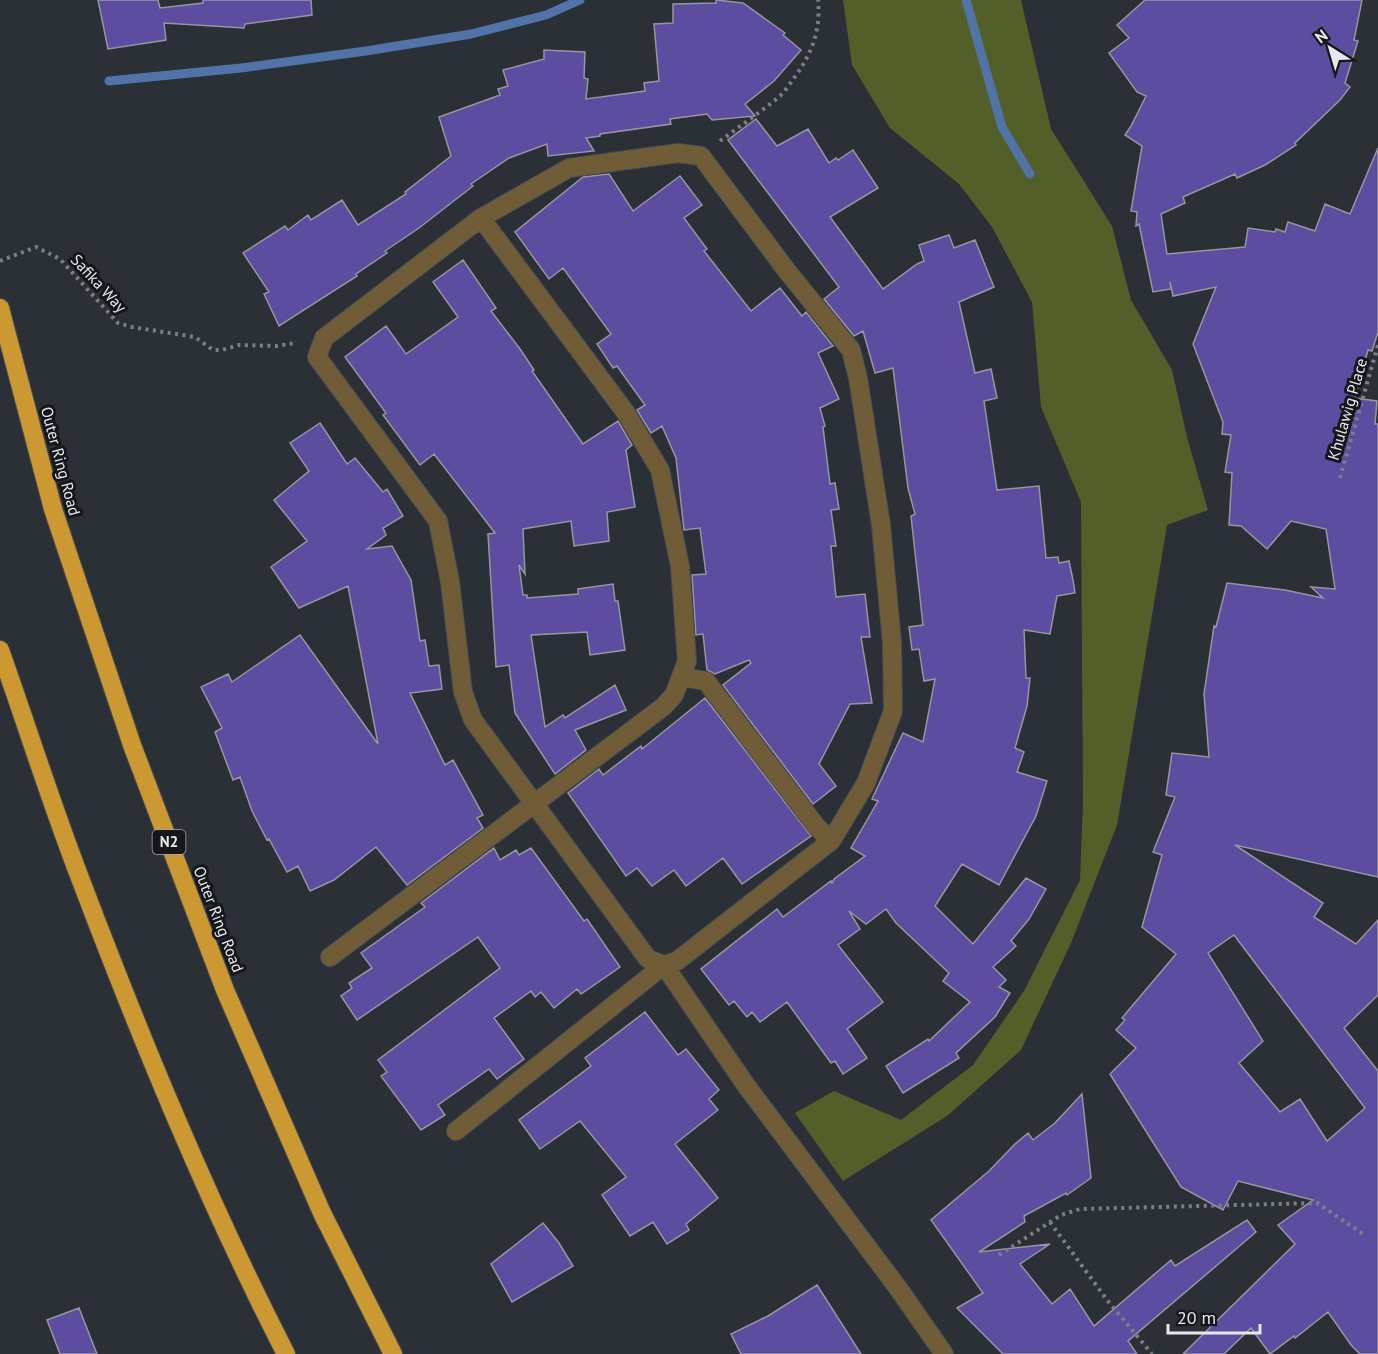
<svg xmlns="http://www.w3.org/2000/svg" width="1378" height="1354" viewBox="0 0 1378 1354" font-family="'PT Sans',sans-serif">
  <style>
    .green { fill: #525f29 }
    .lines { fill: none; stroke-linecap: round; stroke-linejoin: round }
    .stream { stroke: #5173a7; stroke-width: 9 }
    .building { fill: #5d4da0; stroke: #9696a0; stroke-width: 1.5; fill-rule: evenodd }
    .minor-casing { stroke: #484e53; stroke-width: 20 }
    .highway-casing { stroke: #484e53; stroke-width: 20 }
    .path { stroke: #7a8085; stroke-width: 4; stroke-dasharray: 3 4.5; stroke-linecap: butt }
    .minor { stroke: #715c38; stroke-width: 18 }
    .highway { stroke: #cc9831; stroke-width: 18 }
    .labels { text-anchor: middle; stroke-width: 6; stroke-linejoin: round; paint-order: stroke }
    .shield { fill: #15171a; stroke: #a7aaae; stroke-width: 1.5 }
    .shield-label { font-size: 15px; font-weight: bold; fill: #e5e9ee }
    .street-label { font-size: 16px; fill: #e5e9ee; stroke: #15171a }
  </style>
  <rect width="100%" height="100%" fill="#2a3036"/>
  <path class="green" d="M 843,0 L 1021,0 L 1051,129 L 1112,226 L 1131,300 L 1172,370 L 1187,437 L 1208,510 L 1167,525 L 1117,825 L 1071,943 L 1021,1050 L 947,1116 L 843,1181 L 795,1113 L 834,1091 L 901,1120 L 973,1065 L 1024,991 L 1080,880 L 1083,803 L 1081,502 L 1041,407 L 1032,302 L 992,227 L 959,184 L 890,128 L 852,65 Z"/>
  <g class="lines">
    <path class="stream" d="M 966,0 L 1002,127 L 1030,174
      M 109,81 L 241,68 L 366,51 L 471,34 L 546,15 L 580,0"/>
  </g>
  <path class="building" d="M 98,0 L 158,0 L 160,8 L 203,3 L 203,0 L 311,0 L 312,15 L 245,24 L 244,28 L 164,23 L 166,40 L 108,49 Z
    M 716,0 L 743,3 L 785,33 L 783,35 L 801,50 L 774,81 L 745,104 L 755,116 L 712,120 L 707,114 L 670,119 L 671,124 L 600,134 L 600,136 L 586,138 L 594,151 L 548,156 L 547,144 L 509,158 L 471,184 L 473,186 L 419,228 L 385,251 L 387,253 L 356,274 L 357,276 L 279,326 L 264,294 L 269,292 L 243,253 L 285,226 L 288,230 L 308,215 L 311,220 L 342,200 L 358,225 L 406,194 L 405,192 L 451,156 L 439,117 L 500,95 L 498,89 L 508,86 L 503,70 L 544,59 L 544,50 L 585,52 L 584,78 L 588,79 L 586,99 L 645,91 L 644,83 L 659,81 L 654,24 L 673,23 L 673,4 L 716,3 Z
    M 1145,0 L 1362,0 L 1354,40 L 1358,41 L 1345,83 L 1350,87 L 1340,100 L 1295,143 L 1296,145 L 1265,165 L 1237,178 L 1235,174 L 1183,197 L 1185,203 L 1161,214 L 1167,254 L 1245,247 L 1248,228 L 1275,232 L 1276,229 L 1285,232 L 1288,222 L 1315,231 L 1325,204 L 1350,214 L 1378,148 L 1378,332 L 1372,351 L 1368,350 L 1355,398 L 1377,401 L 1375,424 L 1378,424 L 1378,877 L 1235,845 L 1323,903 L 1314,917 L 1356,944 L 1378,920 L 1378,995 L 1344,1028 L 1378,1071 L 1378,1354 L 1360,1354 L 1351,1345 L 1328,1312 L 1295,1338 L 1294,1336 L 1270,1354 L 1251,1328 L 1224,1354 L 1183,1354 L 1295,1244 L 1278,1225 L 1313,1200 L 1238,1181 L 1223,1210 L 1181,1187 L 1110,1074 L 1136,1048 L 1116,1030 L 1125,1020 L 1122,1018 L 1176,954 L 1142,927 L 1162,855 L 1153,852 L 1175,797 L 1166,795 L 1172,753 L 1209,757 L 1204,694 L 1214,626 L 1216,627 L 1227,583 L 1285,590 L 1323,598 L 1311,587 L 1335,589 L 1326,529 L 1291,521 L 1267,549 L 1241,526 L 1229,525 L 1232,473 L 1225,472 L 1231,435 L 1222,434 L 1223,422 L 1193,344 L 1216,287 L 1173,296 L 1170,282 L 1171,289 L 1153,292 L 1139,224 L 1136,226 L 1137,212 L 1131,211 L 1142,146 L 1125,135 L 1131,126 L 1146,96 L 1137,92 L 1109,53 L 1129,38 L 1117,25 ZM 1234,935 L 1365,1108 L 1327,1141 L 1300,1099 L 1280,1112 L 1239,1063 L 1263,1041 L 1208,953 Z
    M 756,119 L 777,146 L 808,129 L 829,163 L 836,158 L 838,160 L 853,150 L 878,188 L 830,217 L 883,289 L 917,264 L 924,261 L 919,245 L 949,235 L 954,248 L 975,240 L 994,287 L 959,302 L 975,373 L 991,369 L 997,398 L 984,401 L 997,490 L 1039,486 L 1046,558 L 1058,557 L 1059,563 L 1069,561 L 1073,580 L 1075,593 L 1057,596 L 1050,634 L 1024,630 L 1026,678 L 1030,678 L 1027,706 L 1015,748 L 1024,752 L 1017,772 L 1047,781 L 1036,816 L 999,885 L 962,864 L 935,906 L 973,944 L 1026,878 L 1046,889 L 1029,919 L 1011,941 L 1016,946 L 993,967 L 1006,980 L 999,987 L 1010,993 L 995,1017 L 956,1053 L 959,1058 L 903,1093 L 886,1066 L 928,1039 L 929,1041 L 970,1002 L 943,981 L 949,973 L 896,923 L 886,909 L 866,924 L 849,911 L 860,929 L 838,945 L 883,1002 L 847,1029 L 867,1058 L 843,1074 L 835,1061 L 831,1063 L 787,1002 L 760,1022 L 752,1012 L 747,1017 L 734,1001 L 729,1005 L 701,969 L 777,909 L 783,917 L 831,881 L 832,883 L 834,879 L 865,856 L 851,848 L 878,801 L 872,799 L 903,733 L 923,742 L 935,679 L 924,681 L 919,649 L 912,650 L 909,627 L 923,625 L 911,516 L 915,514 L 908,488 L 893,368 L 875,373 L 863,331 L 854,336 L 824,299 L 839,287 L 728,140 Z
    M 609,174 L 633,211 L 680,176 L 702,205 L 684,218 L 707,249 L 704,251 L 751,311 L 780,288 L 802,316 L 806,312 L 833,346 L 818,353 L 839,399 L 820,408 L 825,426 L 823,427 L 830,484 L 835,483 L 839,509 L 831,510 L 836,546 L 831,546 L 836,597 L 865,594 L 870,637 L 861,637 L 872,703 L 850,704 L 819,764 L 836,786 L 813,804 L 723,685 L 751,663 L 749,660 L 715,674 L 707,670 L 703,634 L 696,635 L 692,575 L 706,574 L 700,528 L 684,530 L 676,458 L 662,426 L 651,433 L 637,410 L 645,405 L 617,366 L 613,368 L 597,344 L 611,334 L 563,268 L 549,279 L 515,232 L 583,177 Z
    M 463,260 L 496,308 L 491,311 L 520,349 L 534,370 L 532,371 L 583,444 L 618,421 L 632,445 L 626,450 L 635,507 L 607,512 L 609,541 L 574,546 L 571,521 L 523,529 L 525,574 L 519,565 L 523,595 L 527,595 L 527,598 L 578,594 L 578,589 L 613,584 L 615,601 L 618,601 L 625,650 L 590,655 L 587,632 L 531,635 L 545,727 L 563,715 L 565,718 L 615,685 L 626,710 L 575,730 L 586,750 L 555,774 L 515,713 L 509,665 L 496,667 L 488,534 L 495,533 L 434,454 L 420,465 L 383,415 L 386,413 L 345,357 L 386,326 L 406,354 L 458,317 L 433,282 Z
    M 320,423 L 347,464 L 355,458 L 383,492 L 387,489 L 403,516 L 383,528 L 386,535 L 367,549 L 392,546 L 411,580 L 420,641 L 425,640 L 429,666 L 439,665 L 442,689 L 410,693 L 445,765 L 453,760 L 483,815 L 477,818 L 483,828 L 407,885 L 376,847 L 334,880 L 310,891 L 298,866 L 287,872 L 269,839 L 267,840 L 252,811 L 240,777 L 233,780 L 215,732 L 222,728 L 201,687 L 228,674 L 232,682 L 300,635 L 378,744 L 348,586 L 299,608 L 271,567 L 307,541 L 274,500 L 309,471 L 290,443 Z
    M 705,698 L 811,836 L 742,884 L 723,858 L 686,886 L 674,870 L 652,886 L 637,868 L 626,876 L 568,793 L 599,769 L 603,775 L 641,746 L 642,749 Z
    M 494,848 L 500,860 L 516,850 L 519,855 L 531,848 L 584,921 L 587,919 L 620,967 L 581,994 L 577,989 L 554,1008 L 541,992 L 535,997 L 531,991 L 494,1018 L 524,1059 L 497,1079 L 489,1069 L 438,1105 L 445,1115 L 421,1130 L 381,1076 L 387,1072 L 378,1060 L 500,968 L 478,937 L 357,1020 L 341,996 L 352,988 L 349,983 L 372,968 L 361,953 L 425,907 L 421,903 Z
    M 645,1012 L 678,1055 L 686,1049 L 719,1090 L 709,1099 L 718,1110 L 675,1144 L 718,1198 L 686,1224 L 689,1230 L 667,1244 L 653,1222 L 630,1236 L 602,1195 L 626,1177 L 580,1121 L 540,1149 L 519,1120 L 591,1066 L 585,1058 Z
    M 1082,1094 L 1091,1178 L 1067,1195 L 1066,1193 L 1024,1216 L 1025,1222 L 979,1252 L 1050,1244 L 1020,1264 L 1052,1304 L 1070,1289 L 1094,1326 L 1171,1260 L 1175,1266 L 1247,1220 L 1256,1232 L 1128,1341 L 1137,1354 L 1003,1354 L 957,1308 L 983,1293 L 931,1220 L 989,1171 L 1014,1145 L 1028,1133 L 1033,1140 L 1055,1123 Z
    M 543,1223 L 559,1243 L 573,1266 L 512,1302 L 491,1264 Z
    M 817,1285 L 861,1354 L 741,1354 L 731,1334 L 768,1316 Z
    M 79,1308 L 97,1354 L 60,1354 L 47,1320 Z"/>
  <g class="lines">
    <defs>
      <path id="minor" d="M 678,153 L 701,156 L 787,271 L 851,350 L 858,378 L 881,525 L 892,643 L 893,711 L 866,783 L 831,841 L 677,961 L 664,965 L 648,959 L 473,720 L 463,692 L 450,582 L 438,521 L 317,357 L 324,338 L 481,218 L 569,168 Z
        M 682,677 L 706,681 L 816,826 L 831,841
        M 330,957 L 663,707 L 674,695 L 687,661 L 680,566 L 660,470 L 626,413 L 481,218
        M 456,1131 L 664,965 L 745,1084 L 898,1288 L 944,1354"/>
      <path id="highway" d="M 0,308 L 53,509 L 132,745 L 225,990 L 322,1213 L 393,1354
        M 0,650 C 27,726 51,803 80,878 C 141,1039 207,1200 286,1354"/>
    </defs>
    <use href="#minor" class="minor-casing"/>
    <use href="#highway" class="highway-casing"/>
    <path class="path" d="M 720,141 C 740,126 761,112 780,96 C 785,91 790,84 794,78 C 812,54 821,30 818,0
      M 0,261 L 36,247 L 60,259 L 118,323 L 132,327 L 195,337 L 213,350 L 222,350 L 239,345 L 277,346 L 295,343
      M 1340,478 L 1378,345
      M 1050,1222 L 1107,1300 L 1152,1354
      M 999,1255 L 1061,1215 L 1080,1209 L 1317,1203 L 1366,1236"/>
    <use href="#minor" class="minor"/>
    <use href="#highway" class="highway"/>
  </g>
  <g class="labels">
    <rect class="shield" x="152.5" y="830" width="33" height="24" rx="4.5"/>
    <g class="shield-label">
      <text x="169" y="847">N2</text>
    </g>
    <g class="street-label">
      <text transform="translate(99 283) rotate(47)" y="6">Safika Way</text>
      <text transform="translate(1347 409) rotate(-74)" y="6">Khulawig Place</text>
      <text transform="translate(61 461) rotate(75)" y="6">Outer Ring Road</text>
      <text transform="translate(219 919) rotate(69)" y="6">Outer Ring Road</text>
    </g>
  </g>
  <g transform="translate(1330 48) rotate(323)" stroke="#15171a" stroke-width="4.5" paint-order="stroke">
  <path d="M0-4.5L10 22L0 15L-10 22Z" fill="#e5e9ee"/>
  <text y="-9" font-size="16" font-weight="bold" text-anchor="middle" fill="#e5e9ee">N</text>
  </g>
  <path d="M1168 1324v9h92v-9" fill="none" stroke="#e5e9ee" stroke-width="3"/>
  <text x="1177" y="1324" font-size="18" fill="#e5e9ee" stroke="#15171a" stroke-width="4.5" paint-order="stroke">20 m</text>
</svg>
